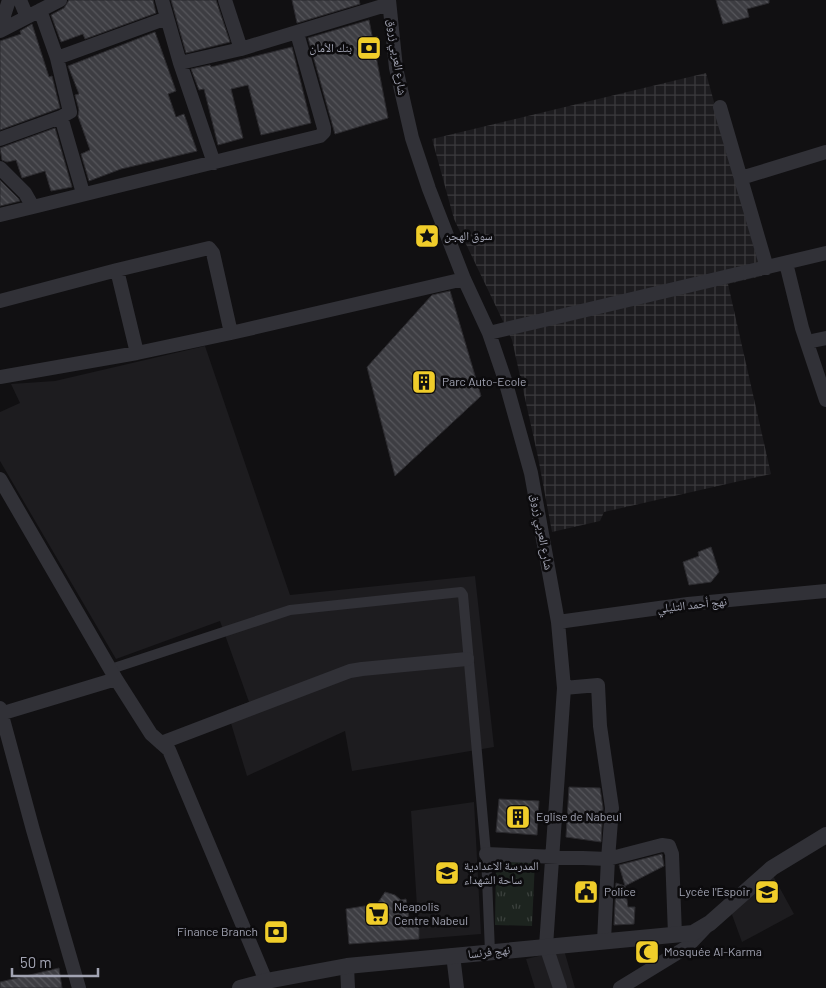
<svg xmlns="http://www.w3.org/2000/svg" width="826" height="988" viewBox="0 0 826 988" font-family="Barlow,'Noto Naskh Arabic',sans-serif">
  <style>
    .built { fill: #1d1c1f }
    .industrial { fill: url(#industrial-grid) }
    .grass { fill: url(#grass-tufts) }
    .building { fill: url(#building-back-hatch); stroke: #2b2a2e }
    .lines { fill: none; stroke-linecap: round; stroke-linejoin: round }
    .pedestrian { stroke: #313137; stroke-width: 10 }
    .minor { stroke: #313137; stroke-width: 14 }
    .tertiary { stroke: #313137; stroke-width: 16 }
    .labels { text-anchor: middle; stroke-width: 5; stroke-linejoin: round; paint-order: stroke }
    .poi-label { font-size: 12px; fill: #a2a4b3; stroke: #0c0b0d; text-anchor: start }
    .street-label { font-size: 12px; fill: #a2a4b3; stroke: #0c0b0d }
  </style>
  <defs>
    <pattern id="industrial-grid" width="8" height="8" patternUnits="userSpaceOnUse" patternTransform="scale(1.25)"><rect width="8" height="8" fill="#1d1c1f"/><path d="M0 4h8M4 0v8" fill="none" stroke="#3b3a3d"/></pattern>
    <pattern id="grass-tufts" width="24" height="20" patternUnits="userSpaceOnUse" patternTransform="scale(1.25)"><rect width="24" height="20" fill="#1d241f"/><path d="M3 7l-1-3M5 7V3M7 7l1-3M15 17l-1-3M17 17v-4M19 17l1-3" fill="none" stroke="#3b413d"/></pattern>
    <pattern id="building-back-hatch" width="6" height="6" patternUnits="userSpaceOnUse" patternTransform="scale(1.25)"><rect width="6" height="6" fill="#3d3d42"/><path d="M-1 5l2 2M0 0l6 6M5-1l2 2" fill="none" stroke="#56565b"/></pattern>
  </defs>
  <rect width="100%" height="100%" fill="#111012"/>
  <path class="built" d="M 205,346 L 290,595 L 475,576 L 494,747 L 352,771 L 345,731 L 247,776 L 227,710 L 249,702 L 220,621 L 116,659 L 0,461 L 0,412 L 20,403 L 11,384 L 55,381 Z
    M 474,802 L 481,934 L 419,939 L 411,811 Z
    M 771,872 L 794,914 L 742,942 L 731,912 Z
    M 564,950 L 575,988 L 535,988 L 526,959 Z"/>
  <path class="industrial" d="M 706,73 L 762,276 L 728,284 L 771,474 L 604,512 L 600,521 L 552,532 L 538,457 L 512,340 L 454,219 L 432,139 Z"/>
  <path class="grass" d="M 496,860 L 535,861 L 532,926 L 495,925 Z"/>
  <path class="building" d="M 69,0 L 153,0 L 156,13 L 85,39 L 83,34 L 61,42 L 51,15 L 64,8 Z
    M 171,0 L 216,0 L 230,42 L 186,53 Z
    M 292,0 L 359,0 L 360,4 L 297,23 Z
    M 716,0 L 769,0 L 769,3 L 747,9 L 749,17 L 723,24 Z
    M 369,20 L 388,118 L 335,134 L 308,38 Z
    M 32,24 L 49,77 L 52,76 L 60,108 L 0,130 L 0,41 L 21,34 L 20,31 Z
    M 155,32 L 176,91 L 168,94 L 176,117 L 184,114 L 197,151 L 121,169 L 89,181 L 81,154 L 90,150 L 78,116 L 79,110 L 75,95 L 79,94 L 68,66 Z
    M 292,47 L 311,123 L 261,135 L 248,85 L 231,89 L 243,138 L 218,145 L 204,89 L 199,90 L 191,69 L 210,65 L 211,67 Z
    M 55,128 L 72,187 L 51,191 L 45,171 L 22,178 L 16,160 L 7,162 L 2,160 L 0,148 Z
    M 0,180 L 18,198 L 20,201 L 0,206 Z
    M 450,291 L 481,396 L 395,476 L 367,367 L 432,295 Z
    M 711,547 L 719,572 L 711,582 L 689,585 L 683,562 L 699,556 L 698,552 Z
    M 569,787 L 600,788 L 603,808 L 601,842 L 566,837 Z
    M 499,799 L 539,801 L 537,835 L 496,832 Z
    M 662,854 L 664,866 L 625,886 L 619,865 Z
    M 616,883 L 625,886 L 628,907 L 635,907 L 634,924 L 614,925 Z
    M 385,892 L 395,895 L 401,900 L 406,899 L 409,918 L 419,922 L 419,939 L 349,944 L 346,909 L 377,904 Z
    M 59,968 L 62,988 L 0,988 L 0,982 Z"/>
  <g class="lines">
    <path class="pedestrian" d="M 111,669 L 290,610 L 461,592 L 463,595 L 486,854 L 490,952"/>
    <path class="minor" d="M 20,0 L 27,17
      M 162,0 L 180,63 L 214,163
      M 225,0 L 241,49
      M 389,0 L 396,68 L 412,138 L 429,189 L 464,279 L 489,333 L 505,380 L 531,473 L 558,622 L 564,688 L 546,946 L 560,988
      M 0,28 L 9,0
      M 0,31 L 60,0
      M 57,58 L 167,18
      M 180,63 L 241,49 L 389,4
      M 720,107 L 767,268
      M 61,117 L 83,193
      M 0,139 L 61,117 L 70,112 L 57,58 L 40,10
      M 0,168 L 25,193 L 33,207 L 320,136 L 324,132 L 324,128 L 297,33
      M 741,178 L 826,152
      M 0,215 L 33,207
      M 786,263 L 802,328 L 826,400
      M 117,270 L 137,353
      M 0,301 L 117,270 L 209,248 L 213,253 L 231,333
      M 489,333 L 826,253
      M 807,342 L 826,338
      M 0,377 L 137,353 L 231,333 L 464,279
      M 0,479 L 116,679 L 151,734 L 169,750 L 266,981
      M 558,622 L 688,604 L 826,591
      M 564,688 L 598,685 L 600,726 L 612,808 L 608,859 L 604,941
      M 0,708 L 33,830 L 79,988
      M 0,714 L 116,679
      M 161,743 L 350,671 L 362,669 L 467,659
      M 486,854 L 608,859 L 662,845 L 669,846 L 672,854 L 675,935
      M 453,955 L 457,988
      M 347,966 L 348,988
      M 620,988 L 687,947 L 705,928"/>
    <path class="tertiary" d="M 240,988 L 266,981 L 347,966 L 693,933 L 710,923 L 772,868 L 826,835"/>
  </g>
  <defs>
    <symbol id="bank-square" viewBox="-11 -11 22 22"><rect x="-9" y="-9" width="18" height="18" rx="4" fill="#f0cd2a" stroke="#0c0b0d"/><path d="M-6-4H6V4H-6ZM0-2.3a2.3 2.3 0 1 0 0 4.6a2.3 2.3 0 1 0 0-4.6Z" fill="#111"/></symbol>
    <symbol id="sight-square" viewBox="-11 -11 22 22"><rect x="-9" y="-9" width="18" height="18" rx="4" fill="#f0cd2a" stroke="#0c0b0d"/><path d="M0-6L1.8-2.2L6-1.7L2.9 1.2L3.7 5.4L0 3.3L-3.7 5.4L-2.9 1.2L-6-1.7L-1.8-2.2Z" fill="#111"/></symbol>
    <symbol id="building-square" viewBox="-11 -11 22 22"><rect x="-9" y="-9" width="18" height="18" rx="4" fill="#f0cd2a" stroke="#0c0b0d"/><path d="M-4-6H4V6H1V3H-1V6H-4ZM-2.5-4.3h1.7v1.8h-1.7ZM.8-4.3h1.7v1.8H.8ZM-2.5-1h1.7V.8h-1.7ZM.8-1h1.7V.8H.8Z" fill="#111"/></symbol>
    <symbol id="university-square" viewBox="-11 -11 22 22"><rect x="-9" y="-9" width="18" height="18" rx="4" fill="#f0cd2a" stroke="#0c0b0d"/><path d="M0-5L7-2L0 1L-7-2ZM-4 1L0 2.5L4 1V4Q0 6-4 4Z" fill="#111"/></symbol>
    <symbol id="civic-square" viewBox="-11 -11 22 22"><rect x="-9" y="-9" width="18" height="18" rx="4" fill="#f0cd2a" stroke="#0c0b0d"/><path d="M-.6-6.5H3V-4.5H.6V-3L4-1V1h2V6H-6V1h2V-1L-.6-3ZM-1.2 2.5V6h2.4V2.5Z" fill="#111"/></symbol>
    <symbol id="supermarket-square" viewBox="-11 -11 22 22"><rect x="-9" y="-9" width="18" height="18" rx="4" fill="#f0cd2a" stroke="#0c0b0d"/><path d="M-6-5.5h2.5l.6 2H6L4.5 2H-2.5L-4.4-4H-6ZM-1.5 3.2a1.3 1.3 0 1 0 .1 0ZM3 3.2a1.3 1.3 0 1 0 .1 0Z" fill="#111"/></symbol>
    <symbol id="mosque-square" viewBox="-11 -11 22 22"><rect x="-9" y="-9" width="18" height="18" rx="4" fill="#f0cd2a" stroke="#0c0b0d"/><path d="M3.5-4.9A6 6 0 1 0 3.5 4.9A5 5 0 1 1 3.5-4.9Z" fill="#111"/></symbol>
  </defs>
  <g fill-rule="evenodd">
    <use href="#bank-square" x="355" y="34" width="28" height="28"/>
    <use href="#sight-square" x="413" y="222" width="28" height="28"/>
    <use href="#building-square" x="410" y="368" width="28" height="28"/>
    <use href="#building-square" x="504" y="803" width="28" height="28"/>
    <use href="#university-square" x="433" y="859" width="28" height="28"/>
    <use href="#civic-square" x="572" y="878" width="28" height="28"/>
    <use href="#university-square" x="753" y="878" width="28" height="28"/>
    <use href="#supermarket-square" x="363" y="900" width="28" height="28"/>
    <use href="#bank-square" x="262" y="918" width="28" height="28"/>
    <use href="#mosque-square" x="633" y="938" width="28" height="28"/>
  </g>
  <g class="labels">
    <g class="poi-label">
      <text x="352" y="52" text-anchor="end">بنك الأمان</text>
      <text x="444" y="240">سوق الهجن</text>
      <text x="442" y="386">Parc Auto-Ecole</text>
      <text x="536" y="821">Eglise de Nabeul</text>
      <text x="464" y="870">المدرسة الاعدادية<tspan x="464" dy="14">ساحة الشهداء</tspan></text>
      <text x="604" y="896">Police</text>
      <text x="750" y="896" text-anchor="end">Lycée l'Espoir</text>
      <text x="394" y="911">Neapolis<tspan x="394" dy="14">Centre Nabeul</tspan></text>
      <text x="258" y="936" text-anchor="end">Finance Branch</text>
      <text x="664" y="956">Mosquée Al-Karma</text>
    </g>
    <g class="street-label">
      <text transform="translate(397 57) rotate(82)" y="4">شارع العربي زروق</text>
      <text transform="translate(542 532) rotate(80)" y="4">شارع العربي زروق</text>
      <text transform="translate(692 605) rotate(-6)" y="4">نهج أحمد التليلي</text>
      <text transform="translate(489 952) rotate(-6)" y="4">نهج فرنسا</text>
    </g>
  </g>
  <path d="M12 968v8h86v-8" fill="none" stroke="#a2a4b3" stroke-width="2.5"/>
  <text x="20" y="968" font-size="15" fill="#a2a4b3" stroke="#0c0b0d" stroke-width="4" paint-order="stroke">50 m</text>
</svg>
